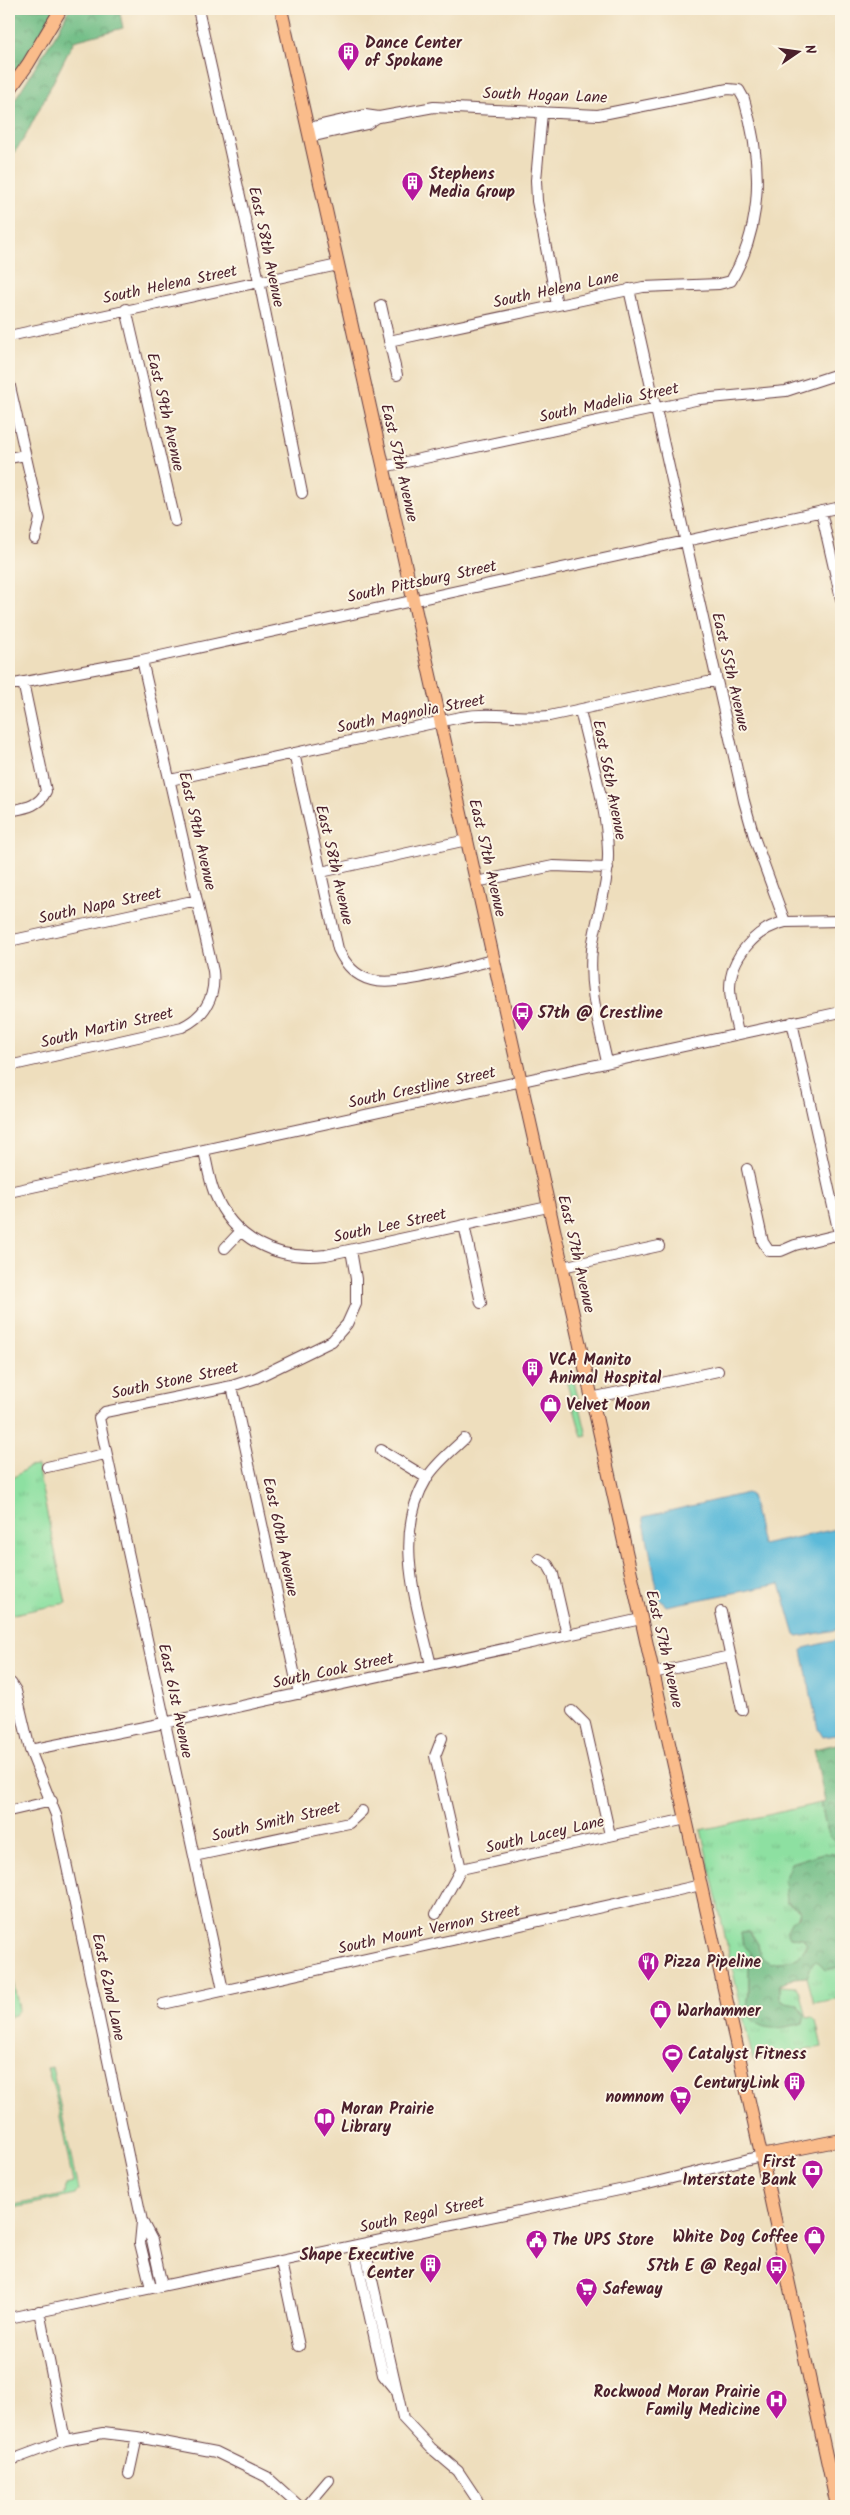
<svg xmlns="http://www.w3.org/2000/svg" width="850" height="2515" font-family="Kalam,sans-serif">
  <defs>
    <pattern id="grass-tufts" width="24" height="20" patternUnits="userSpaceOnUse" patternTransform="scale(1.25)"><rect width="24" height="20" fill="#8de0a1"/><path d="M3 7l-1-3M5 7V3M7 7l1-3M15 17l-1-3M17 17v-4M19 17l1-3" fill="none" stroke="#7bc08b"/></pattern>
    <pattern id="forest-crowns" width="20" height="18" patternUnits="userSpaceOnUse" patternTransform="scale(1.25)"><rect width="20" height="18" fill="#72be87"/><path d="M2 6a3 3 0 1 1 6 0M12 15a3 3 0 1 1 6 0" fill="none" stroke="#609a6f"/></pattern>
  </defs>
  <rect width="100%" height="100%" fill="#fcf5e5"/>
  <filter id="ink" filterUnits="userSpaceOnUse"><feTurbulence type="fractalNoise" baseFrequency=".02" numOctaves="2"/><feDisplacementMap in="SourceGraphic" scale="10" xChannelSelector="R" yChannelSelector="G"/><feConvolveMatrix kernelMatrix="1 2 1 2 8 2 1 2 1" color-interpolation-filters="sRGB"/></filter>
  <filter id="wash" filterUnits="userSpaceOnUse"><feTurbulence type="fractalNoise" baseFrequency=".0096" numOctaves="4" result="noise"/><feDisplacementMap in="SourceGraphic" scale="20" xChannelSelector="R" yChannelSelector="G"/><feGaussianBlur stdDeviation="1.12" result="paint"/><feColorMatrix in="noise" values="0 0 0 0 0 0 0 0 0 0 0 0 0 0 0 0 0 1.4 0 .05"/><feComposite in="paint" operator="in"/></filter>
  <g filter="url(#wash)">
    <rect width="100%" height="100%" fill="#eedebd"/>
    <path fill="url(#grass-tufts)" stroke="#6c8066" d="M573 1377 587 1436 582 1437 566 1380Z
      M37 1466 66 1603 9 1615V1481L28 1467Z
      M821 1803 826 1827 837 1843 841 1844V1855L823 1853 791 1863 786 1902 800 1911 790 1937H802L807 1944C800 1961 787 1961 770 1963L761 1958 758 1944 750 1931 741 1934 743 1944 751 1953C747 1972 750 1989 747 2008L793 2025 803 2023 780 1997V1986L797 1987 801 1993 807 2018 812 2017 816 2021 822 2047 753 2060 701 1830Z
      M817 1960 825 1970 841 1966V1998L814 2003 807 1977 812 1962Z
      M52 2067 78 2190 75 2195 9 2209V2206L59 2196 65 2194 66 2185 73 2183 56 2096 47 2068Z"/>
    <path fill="url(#forest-crowns)" stroke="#5e6e59" d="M9 9H56L9 83Z
      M69 9H119L123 28 74 41 25 137 9 160V109L58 31Z
      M841 1743V1844C825 1841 825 1816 821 1803L825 1801 814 1749Z
      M823 1853 841 1855V1966L825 1970 817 1961 813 1962 807 1977 794 1978 780 1985V1997L785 2003 798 2005 805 2015 803 2023C786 2027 761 2035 749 2015 745 2008 749 1999 749 1992 749 1978 748 1967 751 1953L743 1944 741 1933 749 1931 758 1944 761 1957 770 1963C787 1961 800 1961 807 1944L803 1938 790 1937 787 1931 791 1921 799 1917 800 1911 786 1902 784 1880 791 1863Z"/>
    <path fill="#8de0a1" stroke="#6c8066" d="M9 1964 19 2009 14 2016 9 2017Z"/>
    <path fill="#5bbad9" stroke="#526c82" d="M747 1493 751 1495 762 1545 841 1528V1629L798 1637 795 1635 780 1584 666 1606 659 1598 643 1517Z
      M841 1639V1734L823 1737 818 1729 802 1651 804 1648Z"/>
  </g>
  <g filter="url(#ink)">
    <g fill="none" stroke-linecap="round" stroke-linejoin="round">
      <defs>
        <path id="minor" d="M198 9 259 281 302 493
          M542 113 536 180 537 201 557 305
          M308 128 365 115 379 117 434 107 598 115 728 89 739 90 744 99C762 159 764 224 731 281L719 284 643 287 389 341
          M310 137 367 124 378 117
          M629 289 744 801 755 840 785 922C756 928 730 958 730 988 730 1003 735 1019 738 1033
          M381 305 397 375
          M126 309 175 521
          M9 336 338 265
          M9 382 40 519 35 539
          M9 458 25 455
          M383 467 700 399 786 391 841 373
          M821 511 841 599
          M9 685 142 660 841 507
          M580 710C590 756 607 805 608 852 609 886 596 916 592 949 588 988 599 1025 607 1062
          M294 753 338 949C345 964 355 976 371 980 397 988 465 966 494 960
          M170 780 461 717C493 711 518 719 549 716L717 680
          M9 811C24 808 39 807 46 791L23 682
          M321 872 467 840
          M476 882 553 866 608 868
          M785 922 841 921
          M9 941 197 900
          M792 1022 841 1243
          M9 1066 182 1027C205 1016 216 997 213 971L142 660
          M204 1151C207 1164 209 1179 214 1192 233 1239 275 1261 326 1255L548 1207
          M747 1169 763 1242 769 1251H781L795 1245 841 1234
          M9 1192 841 1012
          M464 1225 481 1303
          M225 1248 240 1232
          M562 1267 659 1246
          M232 1386 299 1694
          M591 1398 718 1371
          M381 1450 427 1478
          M47 1467 105 1454
          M539 1559 548 1565 553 1574 567 1635
          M721 1612 742 1710
          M431 1665C417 1605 392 1535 427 1478 436 1463 452 1451 464 1439
          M653 1673 730 1656
          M9 1684 11 1683 16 1691 30 1750 56 1815 142 2221 152 2240 162 2286
          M572 1711 585 1724 610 1835
          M442 1738 435 1756 461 1869
          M30 1750 164 1723 641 1619
          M9 1811 52 1801
          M194 1856 349 1823 362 1811
          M436 1914 461 1869 686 1819
          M223 1990 99 1418 105 1412 232 1386 256 1378 332 1341 347 1324 356 1304V1279L351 1250
          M163 2004 701 1885
          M142 2222 140 2243 151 2288
          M364 2244 403 2418 431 2448 458 2471 476 2498 479 2506
          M354 2247 383 2375 395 2390
          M281 2262 299 2346
          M39 2311 65 2440
          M9 2318 648 2184 761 2156
          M9 2461 65 2440 103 2433 137 2437 216 2452 267 2477 299 2506
          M129 2474 137 2437
          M307 2506 329 2480"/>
        <path id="major" d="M281 9 758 2141 837 2506
          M9 91 28 64 61 9
          M761 2156 841 2140"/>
      </defs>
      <use href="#minor" stroke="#633c41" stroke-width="12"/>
      <use href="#major" stroke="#633c41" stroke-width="14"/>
      <use href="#minor" stroke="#fff" stroke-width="10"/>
      <use href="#major" stroke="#fabc8b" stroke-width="12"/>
    </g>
  </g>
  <defs>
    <symbol id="building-pin" viewBox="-11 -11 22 30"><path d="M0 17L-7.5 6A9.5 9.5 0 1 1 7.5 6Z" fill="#b5179e" stroke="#fcf5e5"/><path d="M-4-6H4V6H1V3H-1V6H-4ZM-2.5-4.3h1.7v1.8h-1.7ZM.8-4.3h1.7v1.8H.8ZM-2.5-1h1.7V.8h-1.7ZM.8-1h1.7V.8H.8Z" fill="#fff"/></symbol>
    <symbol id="bus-pin" viewBox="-11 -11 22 30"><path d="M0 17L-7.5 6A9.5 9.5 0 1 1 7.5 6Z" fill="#b5179e" stroke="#fcf5e5"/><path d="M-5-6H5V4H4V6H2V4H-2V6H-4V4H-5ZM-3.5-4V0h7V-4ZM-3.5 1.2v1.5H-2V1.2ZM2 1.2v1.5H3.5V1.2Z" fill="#fff"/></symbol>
    <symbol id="shop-pin" viewBox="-11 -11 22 30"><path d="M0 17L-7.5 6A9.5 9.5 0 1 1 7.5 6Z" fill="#b5179e" stroke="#fcf5e5"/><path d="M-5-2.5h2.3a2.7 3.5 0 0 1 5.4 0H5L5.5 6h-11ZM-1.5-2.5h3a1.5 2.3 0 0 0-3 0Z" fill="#fff"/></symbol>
    <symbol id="restaurant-pin" viewBox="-11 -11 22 30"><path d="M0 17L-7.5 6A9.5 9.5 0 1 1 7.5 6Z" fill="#b5179e" stroke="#fcf5e5"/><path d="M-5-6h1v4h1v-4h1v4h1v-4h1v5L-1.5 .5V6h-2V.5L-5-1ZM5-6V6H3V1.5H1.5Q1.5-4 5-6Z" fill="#fff"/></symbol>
    <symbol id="stadium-pin" viewBox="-11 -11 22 30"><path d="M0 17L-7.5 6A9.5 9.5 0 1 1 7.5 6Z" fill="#b5179e" stroke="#fcf5e5"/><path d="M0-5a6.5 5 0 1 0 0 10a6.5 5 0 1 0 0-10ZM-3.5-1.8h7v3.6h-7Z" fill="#fff"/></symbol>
    <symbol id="supermarket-pin" viewBox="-11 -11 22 30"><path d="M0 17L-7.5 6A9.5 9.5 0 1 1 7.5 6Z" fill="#b5179e" stroke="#fcf5e5"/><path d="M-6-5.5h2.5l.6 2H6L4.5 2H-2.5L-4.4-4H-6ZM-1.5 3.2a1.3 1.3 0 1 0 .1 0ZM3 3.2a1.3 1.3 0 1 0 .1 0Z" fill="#fff"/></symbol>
    <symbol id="library-pin" viewBox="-11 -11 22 30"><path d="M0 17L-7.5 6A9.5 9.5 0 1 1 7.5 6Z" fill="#b5179e" stroke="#fcf5e5"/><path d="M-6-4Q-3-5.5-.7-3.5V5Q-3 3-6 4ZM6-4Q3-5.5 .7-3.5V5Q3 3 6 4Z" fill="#fff"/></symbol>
    <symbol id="bank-pin" viewBox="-11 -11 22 30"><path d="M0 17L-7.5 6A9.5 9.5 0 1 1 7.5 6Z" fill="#b5179e" stroke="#fcf5e5"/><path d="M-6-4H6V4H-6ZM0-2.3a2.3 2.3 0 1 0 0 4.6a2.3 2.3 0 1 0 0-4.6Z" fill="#fff"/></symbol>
    <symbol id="civic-pin" viewBox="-11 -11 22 30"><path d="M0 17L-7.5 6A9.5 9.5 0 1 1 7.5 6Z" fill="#b5179e" stroke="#fcf5e5"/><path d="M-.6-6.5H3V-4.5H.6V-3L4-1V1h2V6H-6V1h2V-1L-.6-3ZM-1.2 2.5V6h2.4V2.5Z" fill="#fff"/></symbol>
    <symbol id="hospital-pin" viewBox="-11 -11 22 30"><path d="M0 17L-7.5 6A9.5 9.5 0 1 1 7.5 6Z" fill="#b5179e" stroke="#fcf5e5"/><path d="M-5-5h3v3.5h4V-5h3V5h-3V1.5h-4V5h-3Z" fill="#fff"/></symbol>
  </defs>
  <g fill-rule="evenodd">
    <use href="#building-pin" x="336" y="40" width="25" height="34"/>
    <use href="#building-pin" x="400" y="170" width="25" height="34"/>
    <use href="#bus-pin" x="510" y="1000" width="25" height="34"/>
    <use href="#building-pin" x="520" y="1356" width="25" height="34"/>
    <use href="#shop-pin" x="538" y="1392" width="25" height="34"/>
    <use href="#restaurant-pin" x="636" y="1950" width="25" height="34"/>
    <use href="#shop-pin" x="648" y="1998" width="25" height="34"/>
    <use href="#stadium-pin" x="660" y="2042" width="25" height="34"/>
    <use href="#building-pin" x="782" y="2070" width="25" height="34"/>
    <use href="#supermarket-pin" x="668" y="2084" width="25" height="34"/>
    <use href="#library-pin" x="312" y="2106" width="25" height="34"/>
    <use href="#bank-pin" x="800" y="2158" width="25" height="34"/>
    <use href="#shop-pin" x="802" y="2224" width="25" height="34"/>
    <use href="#civic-pin" x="524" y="2228" width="25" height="34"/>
    <use href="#building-pin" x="418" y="2252" width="25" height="34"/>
    <use href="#bus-pin" x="764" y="2254" width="25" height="34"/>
    <use href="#supermarket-pin" x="574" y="2276" width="25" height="34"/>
    <use href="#hospital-pin" x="764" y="2388" width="25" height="34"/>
  </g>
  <g text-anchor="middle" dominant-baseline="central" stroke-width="4" stroke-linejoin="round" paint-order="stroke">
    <g font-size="16" font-weight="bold" fill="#4a1f2b" stroke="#fcf5e5" text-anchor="start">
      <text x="365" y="43">Dance Center<tspan x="365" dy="18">of Spokane</tspan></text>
      <text x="429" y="174">Stephens<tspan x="429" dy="18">Media Group</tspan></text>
      <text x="538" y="1013">57th @ Crestline</text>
      <text x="549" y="1360">VCA Manito<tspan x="549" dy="18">Animal Hospital</tspan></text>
      <text x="566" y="1405">Velvet Moon</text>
      <text x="664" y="1962">Pizza Pipeline</text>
      <text x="677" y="2011">Warhammer</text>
      <text x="688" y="2054">Catalyst Fitness</text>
      <text x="779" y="2083" text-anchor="end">CenturyLink</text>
      <text x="664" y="2097" text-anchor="end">nomnom</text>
      <text x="341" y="2109">Moran Prairie<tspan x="341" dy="18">Library</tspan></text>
      <text x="796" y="2162" text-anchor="end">First<tspan x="796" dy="18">Interstate Bank</tspan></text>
      <text x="798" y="2237" text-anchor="end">White Dog Coffee</text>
      <text x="552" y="2240">The UPS Store</text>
      <text x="414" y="2255" text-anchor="end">Shape Executive<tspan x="414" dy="18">Center</tspan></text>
      <text x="761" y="2266" text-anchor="end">57th E @ Regal</text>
      <text x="603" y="2289">Safeway</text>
      <text x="760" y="2392" text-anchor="end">Rockwood Moran Prairie<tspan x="760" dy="18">Family Medicine</tspan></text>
    </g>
    <g font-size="16" fill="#4a1f2b" stroke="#fcf5e5">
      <text transform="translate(545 96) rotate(2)">South Hogan Lane</text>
      <text transform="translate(266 247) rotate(78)">East 58th Avenue</text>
      <text transform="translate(170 285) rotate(-12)">South Helena Street</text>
      <text transform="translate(556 290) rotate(-12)">South Helena Lane</text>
      <text transform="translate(609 403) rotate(-12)">South Madelia Street</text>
      <text transform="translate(165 412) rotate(77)">East 59th Avenue</text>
      <text transform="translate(399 463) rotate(77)">East 57th Avenue</text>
      <text transform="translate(422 582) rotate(-12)">South Pittsburg Street</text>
      <text transform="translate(730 672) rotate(77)">East 55th Avenue</text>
      <text transform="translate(411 714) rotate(-11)">South Magnolia Street</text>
      <text transform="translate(609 780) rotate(79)">East 56th Avenue</text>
      <text transform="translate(197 831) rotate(77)">East 59th Avenue</text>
      <text transform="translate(487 858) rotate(77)">East 57th Avenue</text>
      <text transform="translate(334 865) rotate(77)">East 58th Avenue</text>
      <text transform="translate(100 906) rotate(-12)">South Napa Street</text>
      <text transform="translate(107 1028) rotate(-13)">South Martin Street</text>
      <text transform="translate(422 1088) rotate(-12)">South Crestline Street</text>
      <text transform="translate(390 1226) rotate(-12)">South Lee Street</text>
      <text transform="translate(576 1254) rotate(77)">East 57th Avenue</text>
      <text transform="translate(175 1381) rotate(-12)">South Stone Street</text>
      <text transform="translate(280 1537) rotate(78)">East 60th Avenue</text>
      <text transform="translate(664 1649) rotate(77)">East 57th Avenue</text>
      <text transform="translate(333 1671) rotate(-12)">South Cook Street</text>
      <text transform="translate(175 1701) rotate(78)">East 61st Avenue</text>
      <text transform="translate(276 1822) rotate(-13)">South Smith Street</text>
      <text transform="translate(545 1835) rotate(-13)">South Lacey Lane</text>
      <text transform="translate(429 1930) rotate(-12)">South Mount Vernon Street</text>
      <text transform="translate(108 1987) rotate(78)">East 62nd Lane</text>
      <text transform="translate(422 2215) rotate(-12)">South Regal Street</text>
    </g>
  </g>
  <rect width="850" height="2515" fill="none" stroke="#fcf5e5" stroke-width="30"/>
  <g transform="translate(798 52) rotate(77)" stroke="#fcf5e5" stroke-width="4" paint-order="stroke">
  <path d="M0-4L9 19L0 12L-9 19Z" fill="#4a1f2b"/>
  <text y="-8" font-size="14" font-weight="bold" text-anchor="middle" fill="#4a1f2b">N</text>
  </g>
</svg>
